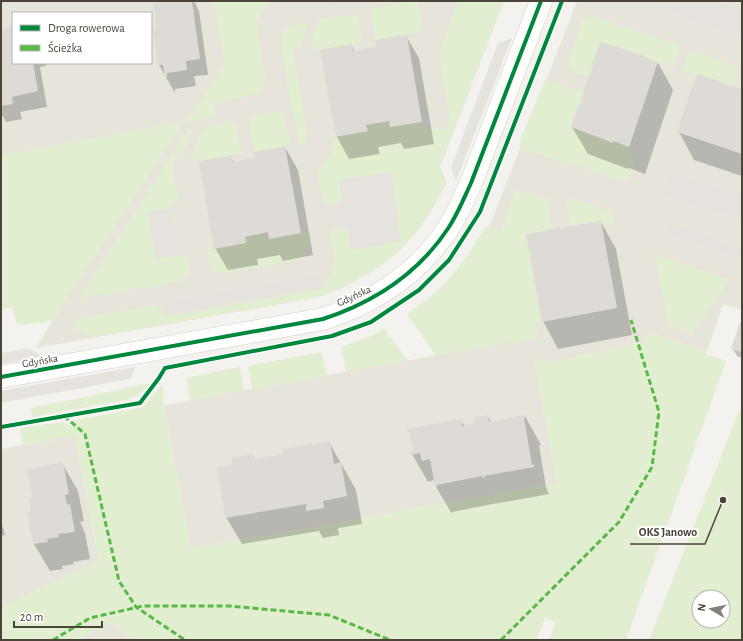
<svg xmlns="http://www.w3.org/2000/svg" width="743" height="641" font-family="'Alegreya Sans',sans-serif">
  <rect width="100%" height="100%" fill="#f4f2ee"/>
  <path fill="#e7e4dc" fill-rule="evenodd" d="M1 1H504L415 232 343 288 319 297 36 348 66 299 1 309ZM13 13H151V63H13Z
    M577 1H742V310L723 304 707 351 649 332 645 341 548 363 534 359 557 483 191 549 164 405 498 344 451 326Z
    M75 436 110 621 133 640H1V449Z"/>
  <path fill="#e1eecf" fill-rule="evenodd" d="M214 1H269L256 23 265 76C265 81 265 87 260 91 253 98 225 100 214 103L216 116 186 122 224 64Z
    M409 1H418L424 27 415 33 375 40 371 16 373 9Z
    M458 1H504L440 167 447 182C417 244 383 273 319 297L91 338 87 334 78 330 74 331 77 320 81 318 154 305 169 316 320 290C330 279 335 268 333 253 332 246 330 240 330 234 335 226 342 227 348 232L342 200C340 203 338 204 334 205 319 205 320 185 318 175L319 172 331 152 336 137 367 131 366 125 389 121 390 127 422 122 423 127H428L445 131 449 123V114L439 57 440 49Z
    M352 14 355 15 359 18 362 43 320 50 311 48C313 39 313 25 321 19Z
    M590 15 679 45 680 49 673 68 658 63V62L642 56V55L600 42 589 78 572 72 567 66 582 20Z
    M304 22 307 24 302 46 295 45 294 55 308 135 305 143 300 145C296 127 277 45 283 32 286 25 297 23 304 22Z
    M691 51 735 65 738 68 733 87 698 74 697 76 682 71 688 52Z
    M545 80 584 92 580 105H578L571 127 613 143V141L629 147 627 153 632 154 631 157 635 164 629 178 622 180 521 149 520 147 521 138Z
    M282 112 284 113 291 146 254 152 249 122 251 117Z
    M232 121 237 125 241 154 199 161 190 158 198 138 205 127Z
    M184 122 52 321 21 325 16 324 13 307 1 309V155Z
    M190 129 193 131 182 155 178 153C176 157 174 161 173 165 171 177 186 201 170 208 164 211 155 211 148 212L156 259 178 255V254L183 255 189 261 190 271 182 280 178 282 78 299 185 134Z
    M517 190 548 199 552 230 526 235 542 322 536 324 539 338 436 356 407 314C418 306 430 298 439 289 458 271 473 248 486 226L501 231 514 192Z
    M565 197 612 211 615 217 614 222 610 226 603 228 601 221 570 226Z
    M268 232 269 239 309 232C311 244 312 253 300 260L220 274C209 271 208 260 207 250L246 243 245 237Z
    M654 254 730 279 692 334 669 326Z
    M384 328 408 361 346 372 341 347 371 336Z
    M649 332 707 351 705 354 726 361 626 640H549L556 622 545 618 536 640H133L110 621 80 640H1V606L99 561 75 436 23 445 20 428 63 422 74 428 73 421 143 407 163 384 164 405 191 549 557 483 534 359 548 363 645 341Z
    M322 352 327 376 252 389 248 366Z
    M240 367 244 391 190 400 186 378Z
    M151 383 138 395 126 400 32 417 31 408Z
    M742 403V640H649ZM699 597H723V621H699Z"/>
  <path fill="#e6e3df" d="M314 1H362L315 10Z
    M640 1H715L742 10V36Z
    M512 38 456 181 451 168 498 43Z
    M391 172 401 241 352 250 348 232 343 228 339 227 336 204 342 200 339 180Z
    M670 173 742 195V219L663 195Z
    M170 208 178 254 156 258 148 212Z
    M665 221 742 249V254L738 258 669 234Z
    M321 275 315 287 170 313 160 304Z
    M29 348 42 357 1 364V353Z
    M135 367 130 379 1 403V391Z"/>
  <path fill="#0003" d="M154 1H194L199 11 208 75 194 76 196 86 175 89V93L159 65 158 31Z
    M13 27V63H46V66L40 67 47 107 20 112 22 119 6 122 1 113V30Z
    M406 36 419 58 434 144 404 149 401 143 378 147 380 154 349 159 337 137 351 45 355 52 377 48Z
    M658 63 673 90 645 174 629 168 628 169 588 154 572 127Z
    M742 91V176L694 160 679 132Z
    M285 147 298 170 313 255 283 261 280 255 257 259 258 265 228 270 215 248 230 157 234 163 256 159Z
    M601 222 616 249 632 335 558 349 543 321Z
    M742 324V358L737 356 732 348Z
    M488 416 491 422 525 416 540 443 541 445H539L546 487 549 494 499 503 500 505 498 503 452 512V514L436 487 434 480 428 482 412 454 414 452 411 437 408 430 461 420 465 427 475 425Z
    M329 442 356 490 362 524 338 528 339 535 323 538 319 531 242 544 226 517 234 465 253 455 255 460 284 455Z
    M62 463 78 491 84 521 80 522 85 533 90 559 73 562 74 564 62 566 63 569 50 571 34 544 32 512 33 499Z
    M1 520 5 535 1 536Z"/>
  <path fill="#dedbd6" d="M153 1H192L200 59 186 61 187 70 167 73V77H165L163 65H158L153 31 157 30Z
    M13 26V63H33L38 91 12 97 13 104 1 106V29Z
    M407 35 422 122 390 127 389 121 366 125 368 131 336 137 320 50 352 44 353 51 376 47 375 40Z
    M600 42 642 55V56L658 62 629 147 613 141V143L571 127 578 105H580L584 92H583L593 65 592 64Z
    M698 74 720 81 719 82 742 89V154L677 132 691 89Z
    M285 146 301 233 269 239 268 232 245 237 246 243 214 249 199 161 231 156 232 162 255 158 254 152Z
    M601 221 617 308 542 322 526 234Z
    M740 322 742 323V352L731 349Z
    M488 415 489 422 525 415 526 417 524 418 532 465 534 464V467L484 476 485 478H483L482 476 437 485V487H435L430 459 422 461 420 453 411 455V452H413L409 431 407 432V429L462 419V426L474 424 473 417Z
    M330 441 334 464 341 462 347 496 323 501 324 508 306 511V504L225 518 217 467 233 465 232 457 253 454 254 459 282 454V449Z
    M63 462 69 494 65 495 67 505 70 504 75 532 58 534 59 537 47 539 48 542 33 544 27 512 31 511 29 498H32L27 469Z"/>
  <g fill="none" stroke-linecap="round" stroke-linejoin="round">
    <defs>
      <path id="minor" d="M1 377 323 319C375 302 419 273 449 227 458 213 464 198 471 183L541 1"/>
    </defs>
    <use href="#minor" stroke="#d2d0cb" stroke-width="23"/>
    <use href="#minor" stroke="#fdfdfc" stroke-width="22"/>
    <path stroke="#58b947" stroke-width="3" stroke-dasharray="6 3" stroke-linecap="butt" d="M64 416 85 434 119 581 136 607 185 640
      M53 640 90 618 143 606H229L329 615 390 640
      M501 640 619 522 652 467 659 412 631 320"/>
    <defs>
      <path id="cycleway" d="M1 377 323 319C375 302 419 273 449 227 458 213 464 198 471 183L541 1
        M1 427 140 403 159 378 165 368 332 336 371 322 419 290 449 260 480 212 562 1"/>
    </defs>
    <use href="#cycleway" stroke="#fff" stroke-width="6"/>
    <use href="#cycleway" stroke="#00873e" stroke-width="4"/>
  </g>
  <g text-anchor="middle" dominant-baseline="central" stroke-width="4" stroke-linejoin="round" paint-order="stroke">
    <g font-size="11" fill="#4b4439" stroke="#fff">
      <text transform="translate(354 296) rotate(-25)">Gdyńska</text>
      <text transform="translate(40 361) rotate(-10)">Gdyńska</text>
    </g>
  </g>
  <path fill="none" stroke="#4b4439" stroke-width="1.5" d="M723 500L705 544H630"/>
  <circle fill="#4b4439" stroke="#fff" stroke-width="1.5" cx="723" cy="500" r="4"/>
  <g font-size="12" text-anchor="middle" font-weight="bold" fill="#4b4439" stroke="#fff" stroke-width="4" stroke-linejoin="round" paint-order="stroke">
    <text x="668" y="536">OKS Janowo</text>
  </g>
  <rect width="743" height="641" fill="none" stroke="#4b4439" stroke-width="4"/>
  <rect x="12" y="12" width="140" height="52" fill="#ffffff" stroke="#b7b4b0"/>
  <rect x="20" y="25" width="20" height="6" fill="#00873e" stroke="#b7b4b0"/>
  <text x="48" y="32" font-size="12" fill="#4b4439">Droga rowerowa</text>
  <rect x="20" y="45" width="20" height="6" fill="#58b947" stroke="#b7b4b0"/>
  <text x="48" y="52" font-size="12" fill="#4b4439">Ścieżka</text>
  <g transform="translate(711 609) rotate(279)"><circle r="19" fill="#ffffff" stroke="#b7b4b0"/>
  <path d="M0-3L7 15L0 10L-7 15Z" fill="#868178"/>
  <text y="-6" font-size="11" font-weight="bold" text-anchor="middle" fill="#4b4439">N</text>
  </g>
  <path d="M14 621v6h88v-6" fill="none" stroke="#4b4439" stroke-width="2"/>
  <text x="20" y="621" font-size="12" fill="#4b4439" stroke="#ffffff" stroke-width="3" paint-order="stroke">20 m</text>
</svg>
